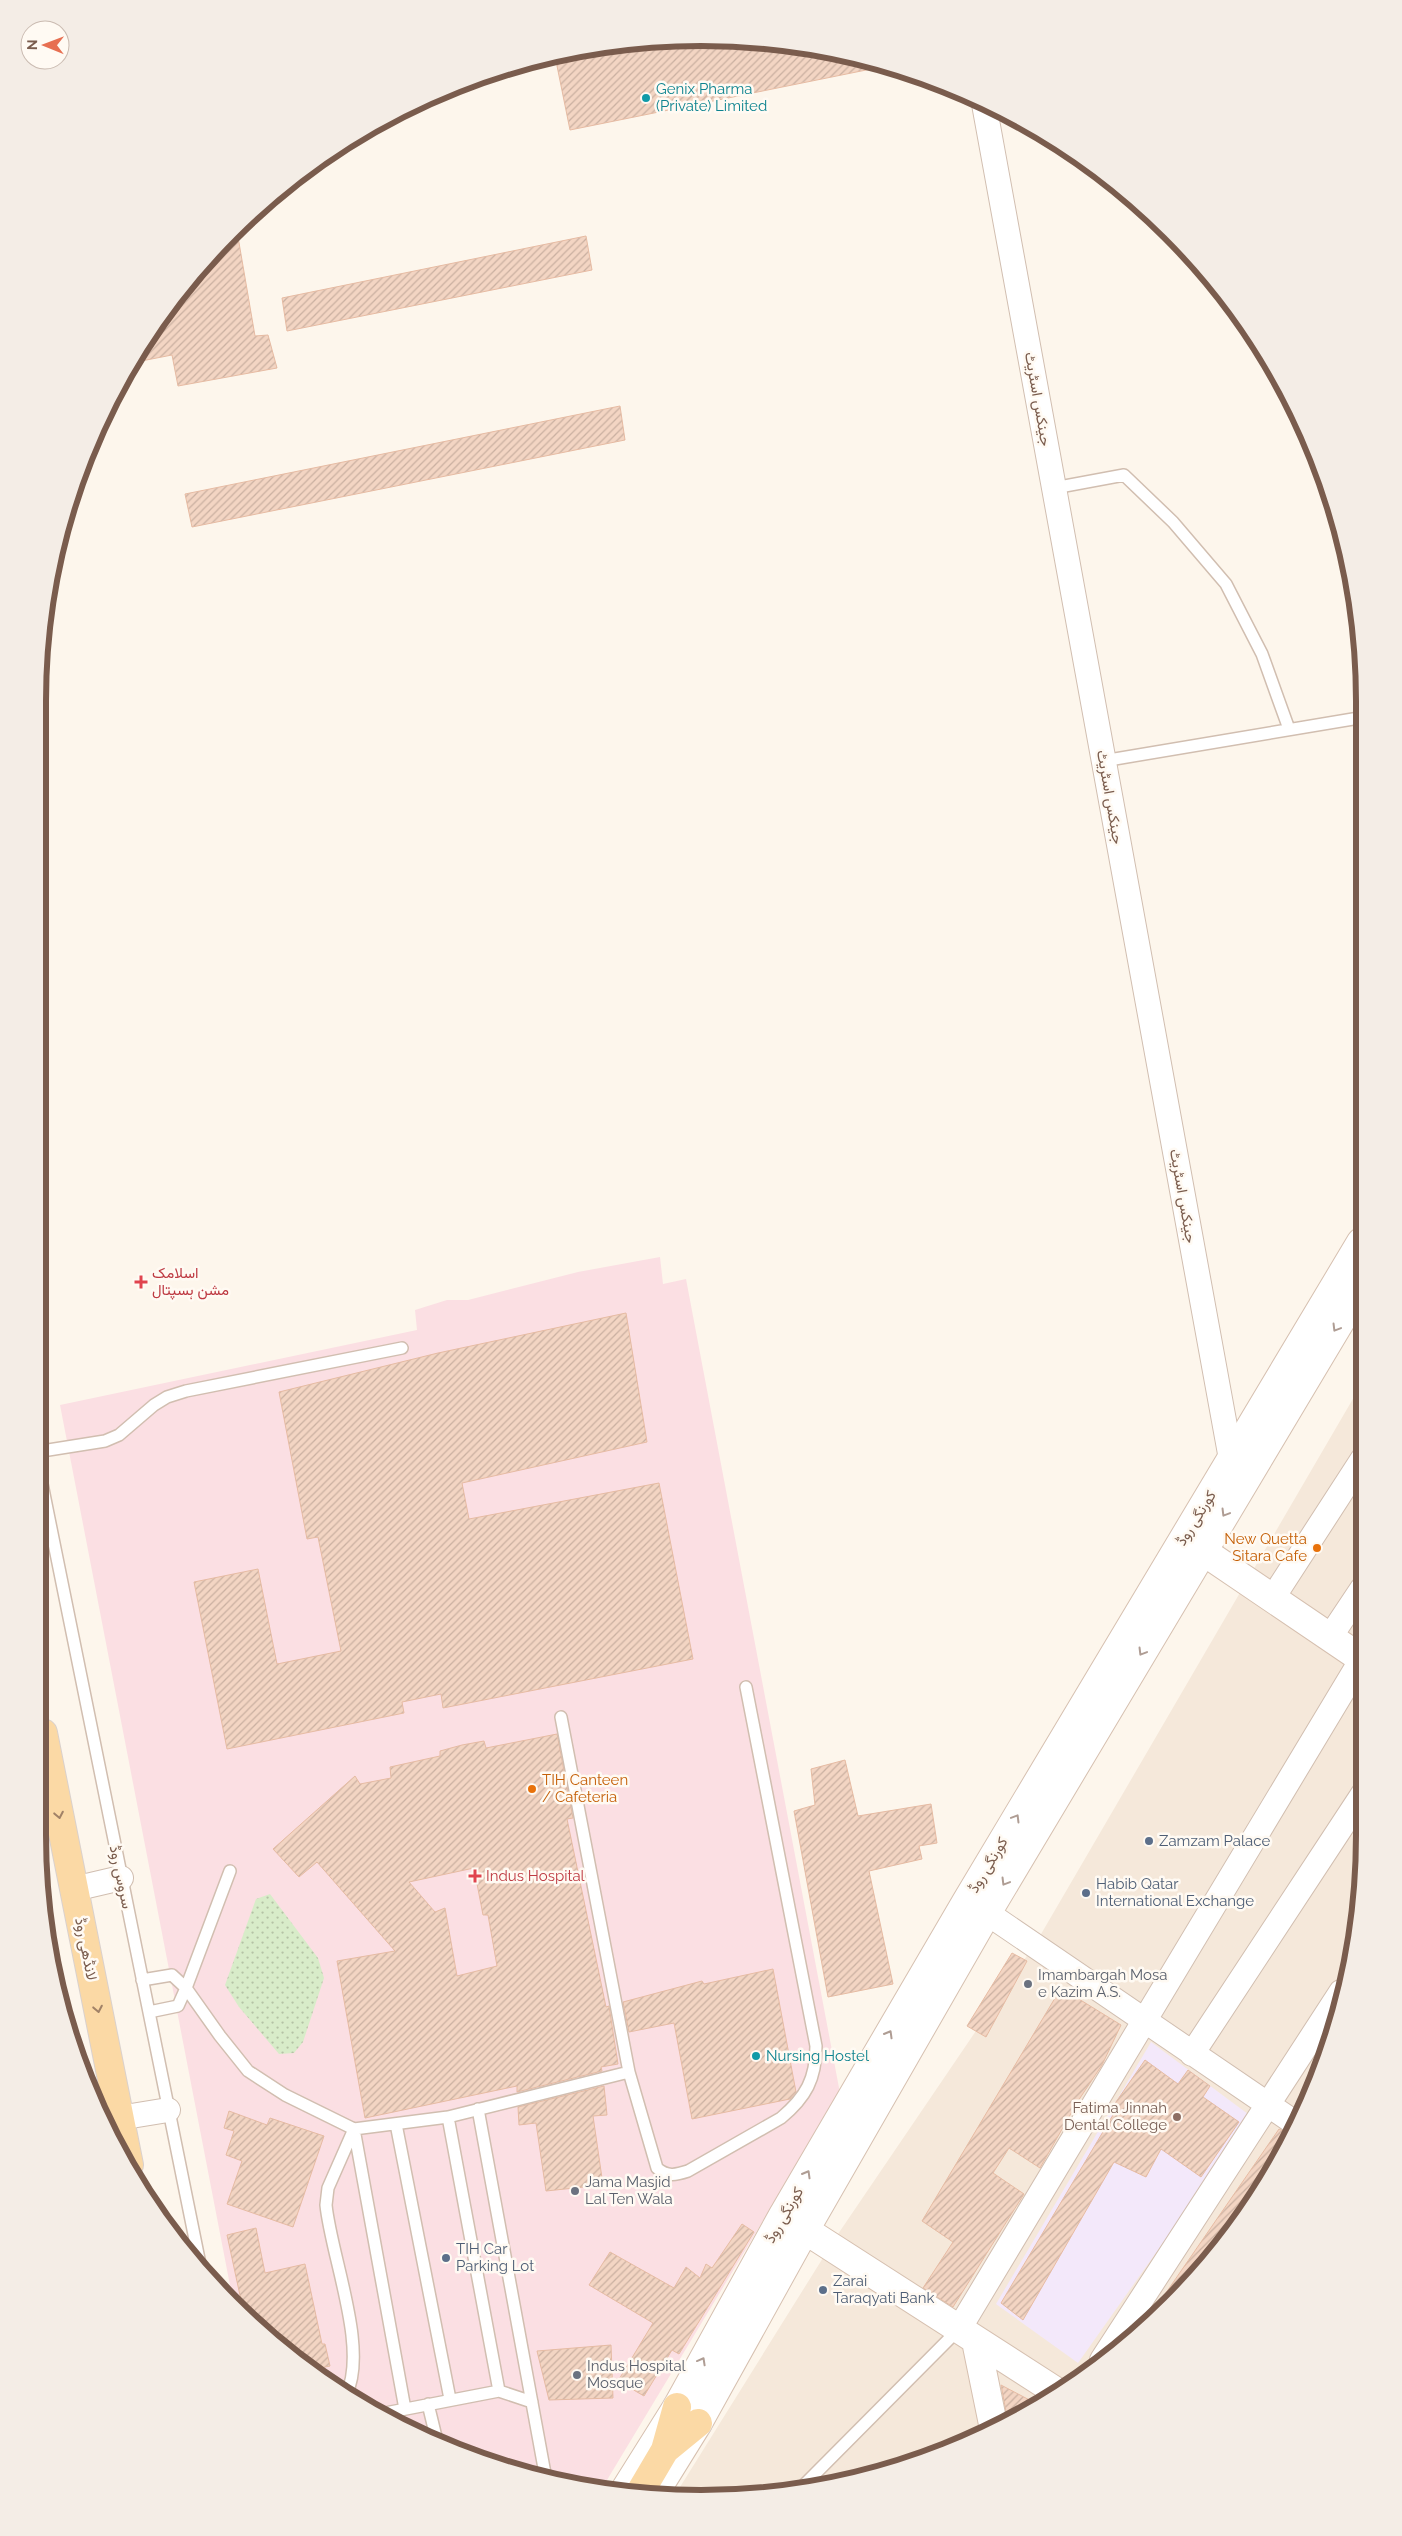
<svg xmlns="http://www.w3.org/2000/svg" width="1402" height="2536" font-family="Raleway,Vazirmatn,sans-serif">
  <defs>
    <pattern id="grass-dots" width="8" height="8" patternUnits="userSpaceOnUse" patternTransform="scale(1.25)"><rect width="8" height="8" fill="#d8ecc9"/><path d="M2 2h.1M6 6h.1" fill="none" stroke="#b4c2a5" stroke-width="1.8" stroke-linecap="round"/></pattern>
    <pattern id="building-hatch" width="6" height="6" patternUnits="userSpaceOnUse" patternTransform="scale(1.25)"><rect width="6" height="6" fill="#f3d5c3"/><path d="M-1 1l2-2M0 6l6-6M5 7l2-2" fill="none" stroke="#cab0a1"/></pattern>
  </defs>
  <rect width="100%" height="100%" fill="#fdf6ec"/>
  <path fill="#f5e8da" d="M1361 1385 1363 1878 1329 2048 1275 2167 1200 2272 1138 2334 1033 2409 955 2448 831 2486 744 2497 675 2495 836 2237 1037 1941Z"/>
  <path fill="#f3e8fa" d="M1151 2042 1252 2117 1078 2363 996 2304Z"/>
  <path fill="#fbdfe3" d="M660 1257 663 1284 686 1279 840 2093 601 2490 529 2476 408 2430 332 2387 234 2306 60 1405 417 1330 415 1310 447 1300H468L578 1272Z"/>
  <path fill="url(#grass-dots)" d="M270 1894 318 1958 324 1978 303 2042 294 2053 279 2054 239 2007 225 1985 256 1899Z"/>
  <path fill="url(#building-hatch)" stroke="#e6bba3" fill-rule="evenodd" d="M658 39 788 43 886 66 570 130 555 56Z
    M237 231 255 336 268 335 277 368 178 386 172 355 131 363 202 263Z
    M586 236 592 270 287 331 282 298Z
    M620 406 625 440 192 527 185 494Z
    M626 1313 647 1442 462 1483 469 1519 659 1483 693 1659 443 1708 441 1694 402 1702 404 1713 227 1749 194 1582 258 1569 277 1664 341 1651 318 1537 307 1539 279 1392 438 1353Z
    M557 1734 573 1818 567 1819 606 2007 609 2006 618 2064 601 2067 602 2071 517 2092V2086L365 2118 337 1961 395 1951 317 1862 299 1877 273 1849 355 1776 360 1784 391 1778 390 1767 440 1756V1751L462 1745 484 1741 486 1748ZM474 1868 483 1915H488L497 1966 457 1976 445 1908 435 1912 409 1882Z
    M845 1760 858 1816 931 1804 937 1843 919 1846 922 1859 869 1871 893 1984 828 1997 794 1811 815 1805 811 1769Z
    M1012 1953 1027 1961 986 2037 967 2026Z
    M773 1969 796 2092 790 2099 692 2119 674 2023 629 2032 623 2002 702 1981 704 1984Z
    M1061 1988 1121 2025 1102 2065 1078 2101 1040 2168 1009 2148 993 2173 1024 2194 953 2307 923 2288 953 2242 922 2221Z
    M1145 2060 1178 2084 1188 2070 1210 2086 1203 2097 1239 2122 1201 2177 1161 2149 1146 2177 1114 2162 1023 2320 1001 2303 1113 2115 1109 2112Z
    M604 2086 607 2115 593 2116 603 2185 546 2191 536 2123 519 2125 518 2107Z
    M229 2111 267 2125 270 2118 324 2136 293 2227 227 2204 242 2161 226 2155 234 2131 224 2128Z
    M1279 2129 1290 2135 1275 2167 1200 2272 1167 2305 1161 2300Z
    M742 2224 754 2232 679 2354 672 2350 644 2396 618 2381 653 2323 589 2285 610 2252 674 2288 686 2267 700 2278 706 2264 712 2268Z
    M256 2228 265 2273 305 2264 322 2344H325L330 2366 312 2370 244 2314 227 2235Z
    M611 2345 613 2398 549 2400 537 2351Z
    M1001 2385 1039 2405 1008 2422Z"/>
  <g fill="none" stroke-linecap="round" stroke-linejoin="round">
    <defs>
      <path id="lane" d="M1054 488 1124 475 1173 522 1226 584 1262 654 1289 729
        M1103 761 1359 718
        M42 1451 105 1441 119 1435 154 1405 167 1397 186 1391 402 1348
        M42 1484 201 2269
        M561 1717 629 2072
        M142 1980 172 1975 186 1988 230 1871
        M149 2012 178 2006 186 1988 220 2036 248 2071 285 2095 354 2129 448 2117 629 2072 657 2168C667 2177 676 2175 688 2171L781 2118C806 2097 816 2079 816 2046L746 1687
        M478 2109 546 2479
        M448 2117 499 2391
        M396 2124 450 2399
        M354 2129 405 2409
        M346 2395C369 2349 331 2256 326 2205L328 2188 354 2129
        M428 2404 437 2441
        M380 2414 499 2391 532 2402
        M799 2490 959 2329"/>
      <path id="street" d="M984 104 1233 1470
        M1272 1599 1362 1460
        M1330 1637 1362 1589
        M74 1889 121 1878
        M971 1905 987 1913 1295 2123
        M1192 2054 1363 1794
        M119 2118 168 2110
        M959 2329 1362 1659
        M1102 2360 1341 1992"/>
      <path id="secondary" d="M1188 1541 1362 1659
        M805 2230 1057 2392
        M976 2341 994 2429
        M623 2493 677 2407 783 2215 966 1902 1361 1242
        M654 2494 698 2423 805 2230 987 1913 1361 1287"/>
      <path id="primary" d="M43 1733 129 2165
        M665 2450 698 2423
        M639 2494 665 2450 677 2407"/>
    </defs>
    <use href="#lane" stroke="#d1beb0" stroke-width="14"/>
    <use href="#street" stroke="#d1beb0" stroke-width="26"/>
    <use href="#secondary" stroke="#d6c0b0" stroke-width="30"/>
    <use href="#primary" stroke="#dad1cd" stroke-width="30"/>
    <use href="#lane" stroke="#fff" stroke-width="11"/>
    <use href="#street" stroke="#fff" stroke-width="24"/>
    <use href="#secondary" stroke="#fff" stroke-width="28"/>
    <use href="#primary" stroke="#fbd9a5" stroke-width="28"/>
  </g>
  <defs><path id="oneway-chevron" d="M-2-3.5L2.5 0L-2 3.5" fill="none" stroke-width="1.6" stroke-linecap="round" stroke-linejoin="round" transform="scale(1.25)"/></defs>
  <g stroke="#af9d94">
    <use href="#oneway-chevron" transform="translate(1336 1328) rotate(121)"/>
    <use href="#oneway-chevron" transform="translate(1225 1513) rotate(121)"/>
    <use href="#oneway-chevron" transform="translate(1142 1652) rotate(121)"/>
    <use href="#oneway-chevron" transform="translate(1016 1818) rotate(-59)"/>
    <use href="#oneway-chevron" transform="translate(1005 1882) rotate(121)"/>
    <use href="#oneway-chevron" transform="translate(889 2034) rotate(-60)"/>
    <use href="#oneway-chevron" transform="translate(807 2174) rotate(-60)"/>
    <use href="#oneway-chevron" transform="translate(702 2361) rotate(-61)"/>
  </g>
  <g stroke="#a18267">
    <use href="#oneway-chevron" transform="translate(59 1815) rotate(79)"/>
    <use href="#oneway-chevron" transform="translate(98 2009) rotate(79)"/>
  </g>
  <g fill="#0f9aa8" stroke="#fffaf3" stroke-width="2">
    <circle cx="646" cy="98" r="5"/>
    <circle cx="756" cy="2056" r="5"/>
  </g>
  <g fill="#e0444e" stroke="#fffaf3" stroke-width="2">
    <path d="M138.5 1274.5h5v5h5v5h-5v5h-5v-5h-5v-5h5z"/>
    <path d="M472.5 1868.5h5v5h5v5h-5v5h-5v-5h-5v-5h5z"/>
  </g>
  <g fill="#e8710a" stroke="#fffaf3" stroke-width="2">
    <circle cx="1317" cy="1548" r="5"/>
    <circle cx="532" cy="1789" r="5"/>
  </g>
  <g fill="#5c6f8a" stroke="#fffaf3" stroke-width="2">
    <circle cx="1149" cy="1841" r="5"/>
    <circle cx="1086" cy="1893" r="5"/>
    <circle cx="446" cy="2258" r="5"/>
    <circle cx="823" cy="2290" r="5"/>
  </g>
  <g fill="#6b7280" stroke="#fffaf3" stroke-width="2">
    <circle cx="1028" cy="1984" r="5"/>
    <circle cx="575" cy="2191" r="5"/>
    <circle cx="577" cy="2375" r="5"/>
  </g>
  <circle fill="#8d6e63" stroke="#fffaf3" stroke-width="2" cx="1177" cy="2117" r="5"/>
  <g text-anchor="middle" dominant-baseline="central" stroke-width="5" stroke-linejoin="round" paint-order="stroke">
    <g font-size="15" fill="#0d838f" stroke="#fffaf3" text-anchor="start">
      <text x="656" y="89">Genix Pharma<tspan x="656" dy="17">(Private) Limited</tspan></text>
      <text x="766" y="2056">Nursing Hostel</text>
    </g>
    <g font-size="15" fill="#7a5c4d" stroke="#fffaf3">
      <text transform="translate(1038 399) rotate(80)">جینکس اسٹریٹ</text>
      <text transform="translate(1110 797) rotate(80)">جینکس اسٹریٹ</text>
      <text transform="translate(1183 1196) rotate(80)">جینکس اسٹریٹ</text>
      <text transform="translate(1196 1518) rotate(-58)">کورنگی روڈ</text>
      <text transform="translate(988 1865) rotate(-59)">کورنگی روڈ</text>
      <text transform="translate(121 1877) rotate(78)">سروس روڈ</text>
      <text transform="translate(86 1949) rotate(79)">لانڈھی روڈ</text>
      <text transform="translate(784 2215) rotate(-60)">کورنگی روڈ</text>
    </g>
    <g font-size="15" fill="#be3a42" stroke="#fffaf3" text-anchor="start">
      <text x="152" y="1273">اسلامک<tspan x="152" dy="17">مشن ہسپتال</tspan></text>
      <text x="486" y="1876">Indus Hospital</text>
    </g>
    <g font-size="15" fill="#c56008" stroke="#fffaf3" text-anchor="end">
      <text x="1307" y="1539">New Quetta<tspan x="1307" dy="17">Sitara Cafe</tspan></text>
      <text x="542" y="1780" text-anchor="start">TIH Canteen<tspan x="542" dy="17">/ Cafeteria</tspan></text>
    </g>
    <g font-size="15" fill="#4e5e75" stroke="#fffaf3" text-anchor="start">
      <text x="1159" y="1841">Zamzam Palace</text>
      <text x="1096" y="1884">Habib Qatar<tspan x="1096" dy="17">International Exchange</tspan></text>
      <text x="456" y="2249">TIH Car<tspan x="456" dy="17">Parking Lot</tspan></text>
      <text x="833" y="2281">Zarai<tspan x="833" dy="17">Taraqyati Bank</tspan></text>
    </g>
    <g font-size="15" fill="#5b616d" stroke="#fffaf3" text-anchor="start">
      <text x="1038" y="1975">Imambargah Mosa<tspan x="1038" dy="17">e Kazim A.S.</tspan></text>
      <text x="585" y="2182">Jama Masjid<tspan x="585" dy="17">Lal Ten Wala</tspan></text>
      <text x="587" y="2366">Indus Hospital<tspan x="587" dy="17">Mosque</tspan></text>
    </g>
    <g font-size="15" fill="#785e54" stroke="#fffaf3" text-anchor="end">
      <text x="1167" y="2108">Fatima Jinnah<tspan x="1167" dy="17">Dental College</tspan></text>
    </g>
  </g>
  <path d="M0 0H1402V2536H0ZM701 46H701A655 655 0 0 1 1356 701V1835A655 655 0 0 1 701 2490H701A655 655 0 0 1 46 1835V701A655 655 0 0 1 701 46Z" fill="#f4ede6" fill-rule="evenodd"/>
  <path fill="none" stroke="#7a5c4d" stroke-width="6" d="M701 46H701A655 655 0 0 1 1356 701V1835A655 655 0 0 1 701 2490H701A655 655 0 0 1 46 1835V701A655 655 0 0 1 701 46Z"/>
  <g transform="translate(45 45) rotate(271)"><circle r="24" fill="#fffaf3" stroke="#cabbb1"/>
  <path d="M0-4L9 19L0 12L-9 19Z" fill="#e76f51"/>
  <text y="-8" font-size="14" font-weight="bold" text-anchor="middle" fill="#7a5c4d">N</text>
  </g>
</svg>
